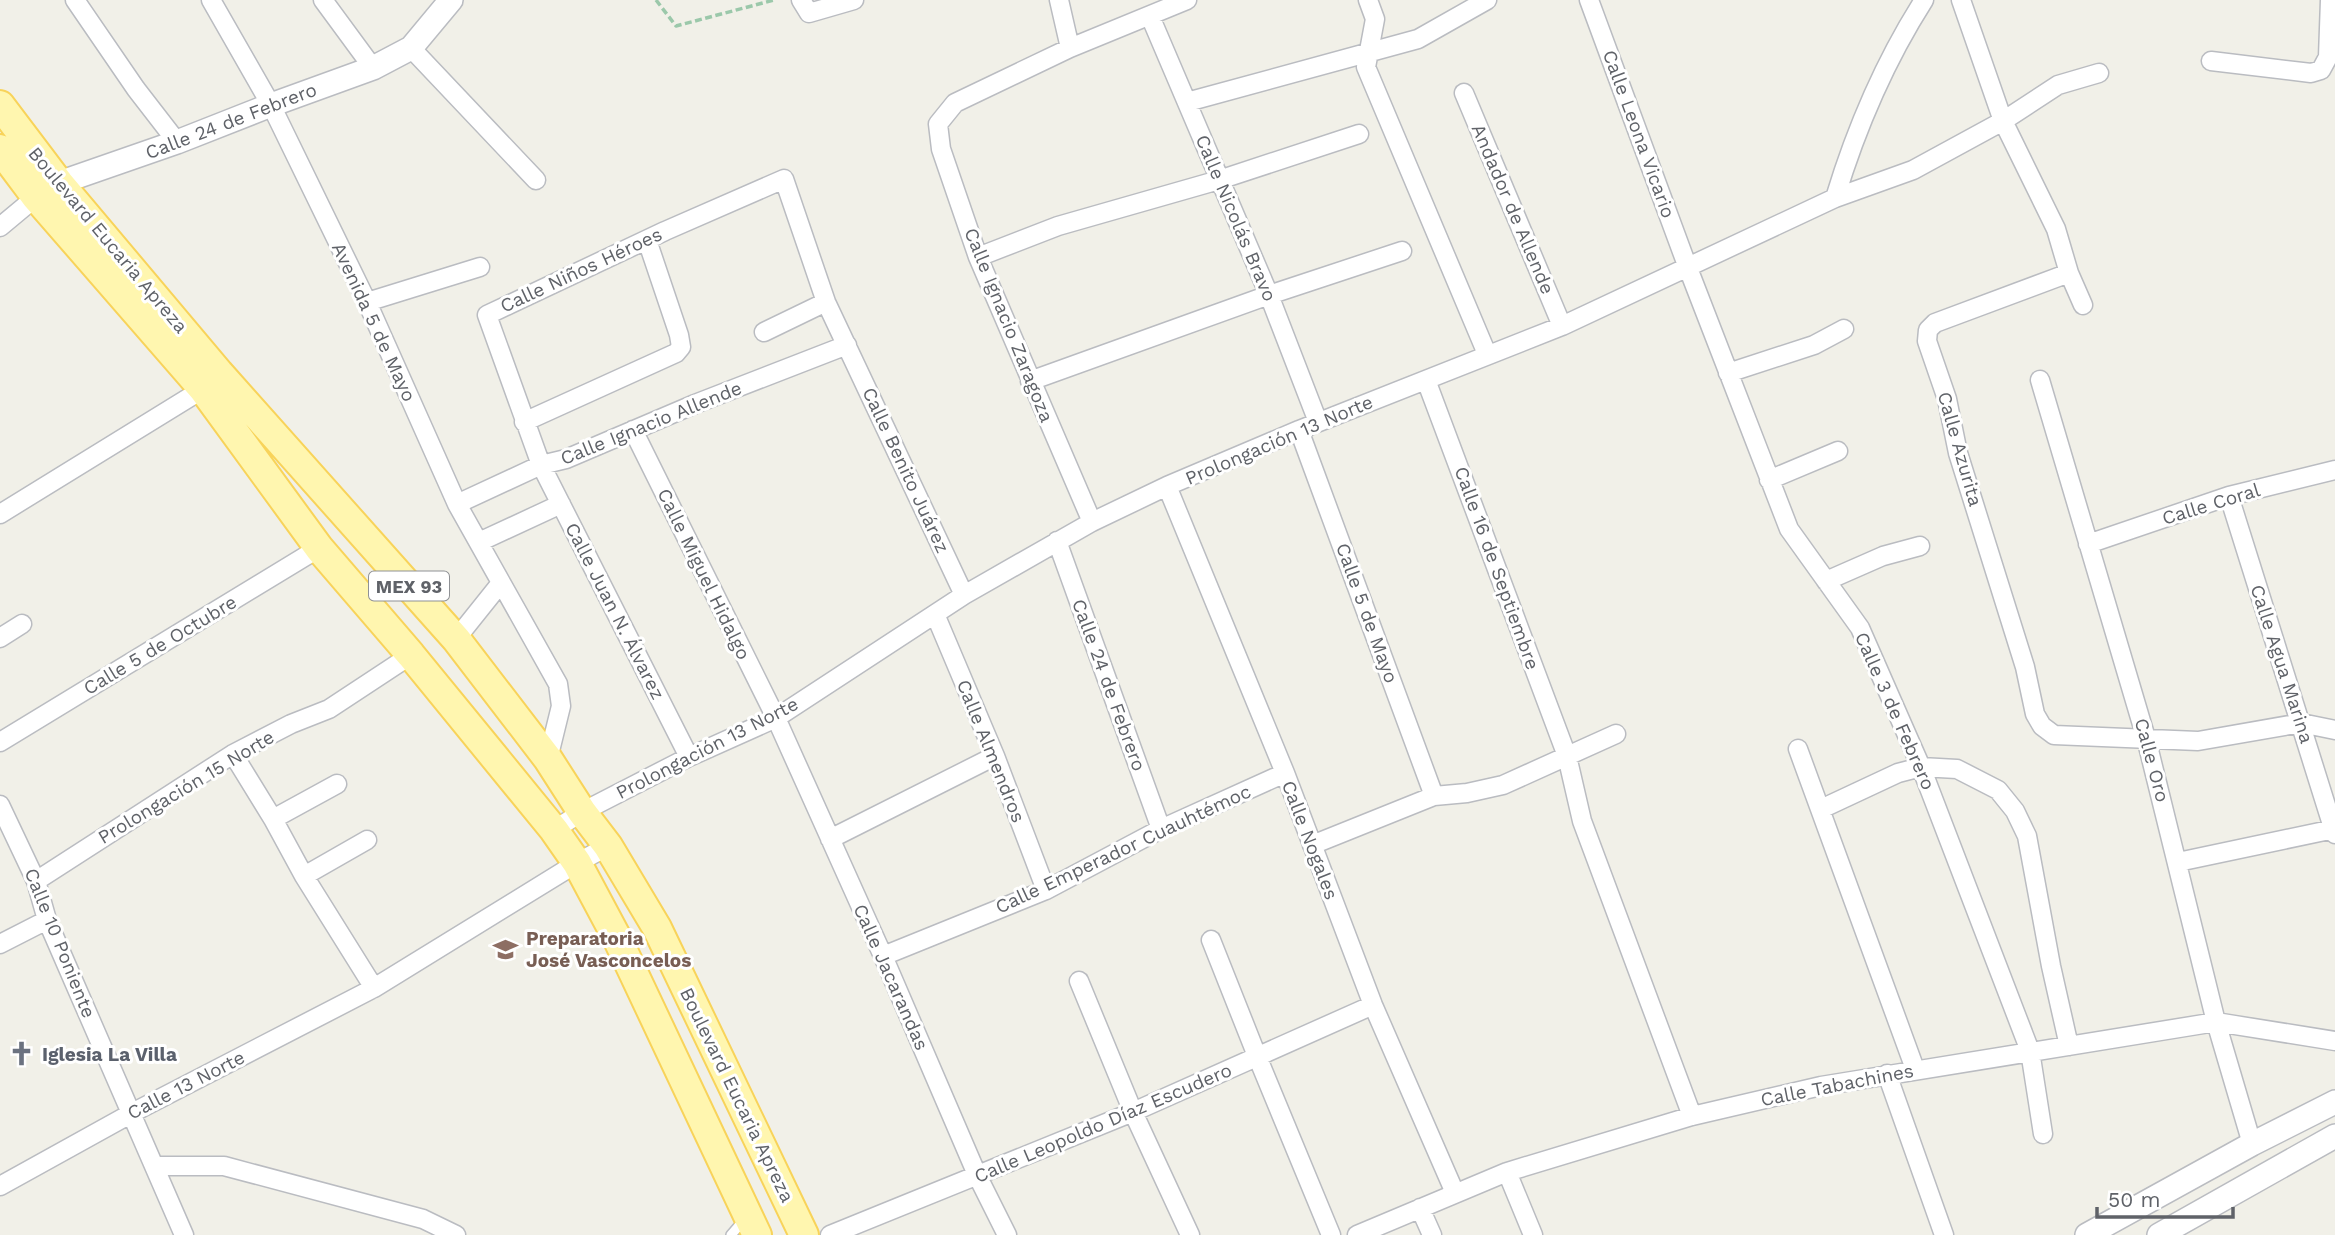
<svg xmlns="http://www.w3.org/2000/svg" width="2335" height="1235" font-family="'Work Sans',sans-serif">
  <rect width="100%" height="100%" fill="#f1f0e8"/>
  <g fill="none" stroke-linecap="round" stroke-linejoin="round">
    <defs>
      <path id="service" d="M731 1235 744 1220"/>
      <path id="minor" d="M75 0 136 89 177 142
        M211 0 271 105 367 302 457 504 558 684 561 706 548 759
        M323 0 373 68
        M801 0 809 13 854 0
        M1059 0 1070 48
        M1368 0 1375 19 1366 67 1487 354
        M1589 0 1688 268 1789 529 1860 628 1921 767 2030 1051 2043 1134
        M1961 0 2003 121 2056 229 2069 273 2083 305
        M1150 16 1269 295 1318 422
        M411 48 536 180
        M2211 61 2311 73 2321 70 2328 57 2330 0
        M1464 93 1562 326
        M1187 102 1418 39 1487 0
        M1835 198 1913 170 2003 121 2058 85 2099 73
        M0 227 36 197
        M978 257 1058 226 1219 180 1359 134
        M2069 273 1935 323 1928 330 1927 341 1947 399 1958 453 2025 667 2035 714 2042 726 2054 735 2198 741 2301 723 2335 730
        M367 302 480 267
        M764 332 826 302
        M1728 373 1814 345 1844 329
        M1426 380 1567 756 1582 821 1692 1116
        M2040 380 2146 738 2216 1022 2252 1144
        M1030 381 1269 295 1402 251
        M524 422 676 353 681 347 679 335 647 240
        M633 430 776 718 883 956 978 1177 1007 1235
        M1299 430 1434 796
        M1769 480 1838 451
        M1167 486 1285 773 1373 1005 1455 1193
        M2229 496 2335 834
        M457 504 541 465 566 459 695 404 847 345
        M0 514 203 389
        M1092 522 978 257 941 149 938 124 955 103 1070 48 1187 0
        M1057 541 1161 829
        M479 542 561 504
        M2088 544 2229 496 2335 470
        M1826 581 1883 556 1920 546
        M935 614 995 756 1046 890
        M0 638 22 624
        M456 639 500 584
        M0 742 319 548
        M1798 749 1915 1069
        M233 754 273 819 304 876 374 988
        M689 757 541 465 487 315 665 231 784 179 826 302 964 595
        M0 805 36 881 47 920 184 1235
        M1821 809 1898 773 1921 767 1957 769 1998 790 2015 811 2027 836 2051 966 2069 1046
        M273 819 337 784
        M554 830 582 812 689 757 776 718 964 595 1092 522 1167 486 1299 430 1562 326 1835 198C1856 129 1885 61 1924 0
        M830 839 995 756
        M1312 845 1434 796 1467 793 1503 785 1616 734
        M2178 862 2334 829
        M304 876 367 840
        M36 881 233 754 291 724 329 709 411 655
        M1211 940 1257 1056 1331 1235
        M0 944 47 920
        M883 956 1046 890 1161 829 1285 773
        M1079 981 1133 1112 1190 1235
        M1887 1074 1944 1235
        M155 1166H224L423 1219 456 1235
        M1507 1172 1533 1235
        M0 1186 132 1113 374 988 577 863 608 846
        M1420 1208 1432 1235
        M830 1235 1133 1112 1373 1005
        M1357 1235 1507 1172 1692 1116 1821 1086 2216 1022 2335 1041"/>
      <path id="tertiary" d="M46 191 59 183 177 142 271 105 373 68 411 48 451 0
        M2087 1235 2252 1144 2335 1102
        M2159 1235 2335 1136"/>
      <path id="primary" d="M0 105 59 183 219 373 456 639 548 759 582 812 608 846 657 928 804 1235
        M0 149 36 197 203 389 319 548 411 655 554 830 577 863 617 938 757 1235"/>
    </defs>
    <use href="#service" stroke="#babcc1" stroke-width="12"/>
    <use href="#minor" stroke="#babcc1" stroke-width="21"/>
    <use href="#tertiary" stroke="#babcc1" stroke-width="26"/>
    <use href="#primary" stroke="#f8d35a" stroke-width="32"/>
    <path stroke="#9bc8aa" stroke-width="3.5" stroke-dasharray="7 3.5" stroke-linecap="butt" d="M656 0 676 26 774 0"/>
    <use href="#service" stroke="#fff" stroke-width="9"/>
    <use href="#minor" stroke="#fff" stroke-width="18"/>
    <use href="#tertiary" stroke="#fff" stroke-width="23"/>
    <use href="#primary" stroke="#fff6af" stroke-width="28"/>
  </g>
  <defs>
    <symbol id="school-bare" viewBox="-9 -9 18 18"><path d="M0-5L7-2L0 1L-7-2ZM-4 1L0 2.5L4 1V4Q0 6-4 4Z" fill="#8d6e63" stroke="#fff" stroke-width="2.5" paint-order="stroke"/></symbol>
    <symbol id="church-bare" viewBox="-9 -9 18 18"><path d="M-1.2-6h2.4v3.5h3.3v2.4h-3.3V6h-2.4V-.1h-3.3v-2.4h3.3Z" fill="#6b7280" stroke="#fff" stroke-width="2.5" paint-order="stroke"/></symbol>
  </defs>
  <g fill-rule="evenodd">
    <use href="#school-bare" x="488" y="932" width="35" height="35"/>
    <use href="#church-bare" x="4" y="1036" width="35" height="35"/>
  </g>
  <g text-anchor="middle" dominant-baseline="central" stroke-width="6" stroke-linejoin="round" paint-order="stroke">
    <rect fill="#fff" stroke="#8f9195" stroke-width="2" x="369" y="571.5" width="80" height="29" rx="5"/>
    <g font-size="18" font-weight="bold" fill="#5f6268">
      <text x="409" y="586">MEX 93</text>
    </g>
    <g font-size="19" fill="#5f6268" stroke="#fff">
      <text transform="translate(231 121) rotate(-21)">Calle 24 de Febrero</text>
      <text transform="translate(1639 134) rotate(70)">Calle Leona Vicario</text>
      <text transform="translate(1513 209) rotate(67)">Andador de Allende</text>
      <text transform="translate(1236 218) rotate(67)">Calle Nicolás Bravo</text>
      <text transform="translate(108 240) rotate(50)">Boulevard Eucaria Apreza</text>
      <text transform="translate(581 270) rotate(-25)">Calle Niños Héroes</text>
      <text transform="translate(374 322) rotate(65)">Avenida 5 de Mayo</text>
      <text transform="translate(1009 325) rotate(68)">Calle Ignacio Zaragoza</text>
      <text transform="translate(651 423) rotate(-22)">Calle Ignacio Allende</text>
      <text transform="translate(1279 440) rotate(-23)">Prolongación 13 Norte</text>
      <text transform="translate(1960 449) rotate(74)">Calle Azurita</text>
      <text transform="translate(906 470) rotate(65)">Calle Benito Juárez</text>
      <text transform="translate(2211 504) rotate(-17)">Calle Coral</text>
      <text transform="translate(1497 568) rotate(70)">Calle 16 de Septiembre</text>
      <text transform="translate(704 574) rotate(64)">Calle Miguel Hidalgo</text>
      <text transform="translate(615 611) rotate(63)">Calle Juan N. Álvarez</text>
      <text transform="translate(1367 613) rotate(70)">Calle 5 de Mayo</text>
      <text transform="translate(160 645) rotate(-31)">Calle 5 de Octubre</text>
      <text transform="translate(2282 664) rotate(72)">Calle Agua Marina</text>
      <text transform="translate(1109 685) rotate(70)">Calle 24 de Febrero</text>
      <text transform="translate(1895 711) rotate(66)">Calle 3 de Febrero</text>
      <text transform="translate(707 748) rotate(-27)">Prolongación 13 Norte</text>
      <text transform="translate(991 751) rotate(68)">Calle Almendros</text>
      <text transform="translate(2152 760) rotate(75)">Calle Oro</text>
      <text transform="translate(186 787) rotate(-31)">Prolongación 15 Norte</text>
      <text transform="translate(1310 840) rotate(69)">Calle Nogales</text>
      <text transform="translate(1123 849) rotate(-25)">Calle Emperador Cuauhtémoc</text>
      <text transform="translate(60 943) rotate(68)">Calle 10 Poniente</text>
      <text transform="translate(891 977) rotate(66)">Calle Jacarandas</text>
      <text transform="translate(186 1085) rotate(-27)">Calle 13 Norte</text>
      <text transform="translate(1837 1085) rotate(-11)">Calle Tabachines</text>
      <text transform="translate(737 1095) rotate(64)">Boulevard Eucaria Apreza</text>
      <text transform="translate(1103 1123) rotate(-23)">Calle Leopoldo Díaz Escudero</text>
    </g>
    <g font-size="19" font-weight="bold" fill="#785e54" stroke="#fff" text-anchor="start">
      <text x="526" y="938">Preparatoria<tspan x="526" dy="22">José Vasconcelos</tspan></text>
    </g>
    <g font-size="19" font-weight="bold" fill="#5b616d" stroke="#fff" text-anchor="start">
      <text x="42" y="1054">Iglesia La Villa</text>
    </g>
  </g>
  <path d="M2097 1207v10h136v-10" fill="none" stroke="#5f6268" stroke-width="3.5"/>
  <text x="2108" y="1207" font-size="21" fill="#5f6268" stroke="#ffffff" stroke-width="5" paint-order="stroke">50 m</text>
</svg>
